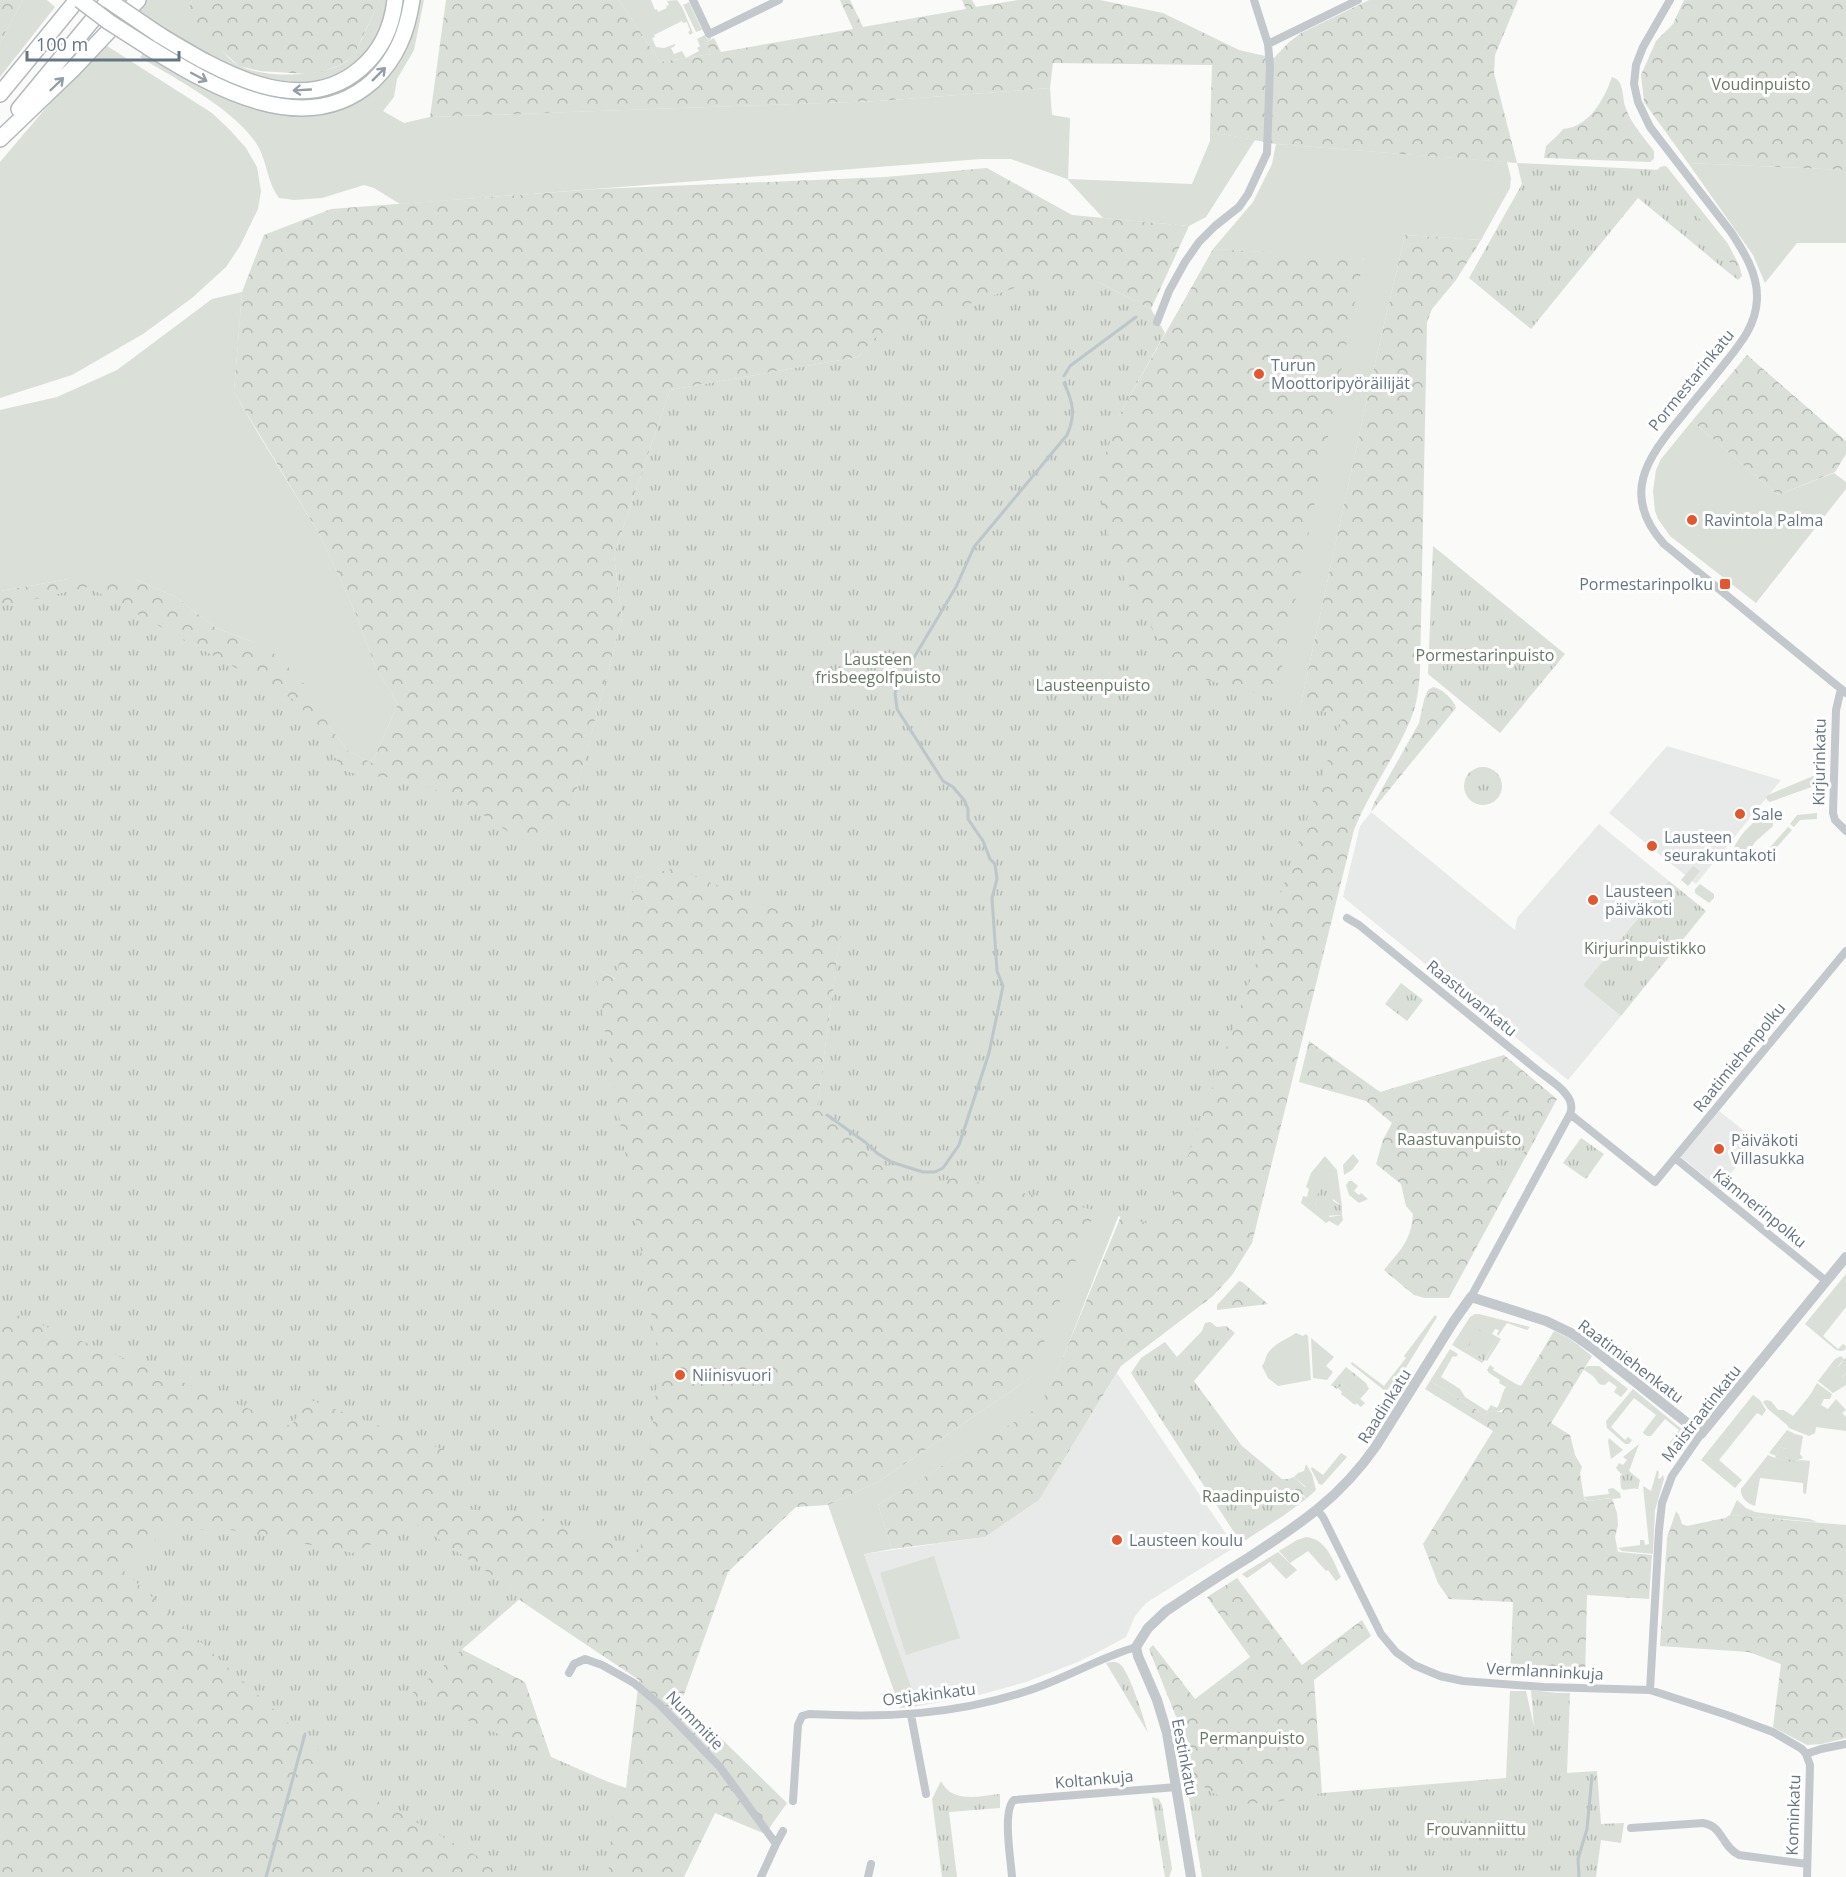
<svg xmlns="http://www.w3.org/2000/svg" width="1846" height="1877" font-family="'Open Sans',sans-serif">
  <defs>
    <pattern id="forest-crowns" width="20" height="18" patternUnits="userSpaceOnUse" patternTransform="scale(1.5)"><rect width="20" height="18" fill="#dadfd7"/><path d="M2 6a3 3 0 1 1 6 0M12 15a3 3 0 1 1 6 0" fill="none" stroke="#b4b9b4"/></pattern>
    <pattern id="park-tufts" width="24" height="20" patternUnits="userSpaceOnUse" patternTransform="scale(1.5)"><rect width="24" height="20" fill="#dadfd7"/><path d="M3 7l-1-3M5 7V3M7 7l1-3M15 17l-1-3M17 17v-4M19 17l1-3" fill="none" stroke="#b4b9b4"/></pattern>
  </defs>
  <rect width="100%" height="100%" fill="#fafaf8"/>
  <path fill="#e8e9e9" d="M1667 746 1781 780 1696 884 1609 813Z
    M1371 812 1515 930 1517 918 1599 824 1669 881 1583 985 1621 1016 1568 1080 1343 897 1360 826Z
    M1719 1111 1757 1141 1719 1188 1681 1157Z
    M1117 1373 1235 1547 1146 1603 1135 1616 1126 1637 1102 1650 1078 1662 1026 1682 972 1697 918 1706 864 1554 985 1537 1039 1500Z"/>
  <path fill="#dadfd7" d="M23 0H47L55 7 0 77V42Z
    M147 0H192L189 7C200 21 224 59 240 66 266 79 329 78 351 58 358 51 374 11 380 0H387C382 34 375 53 345 71 275 113 193 48 136 12Z
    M401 0H407L404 23 383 65 350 90 313 102 274 100 221 82 152 43 154 39 251 88 347 84Z
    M418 0H424L414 50 397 79 394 97 383 111 404 123 430 117 878 101 1050 88 1052 115 1070 118 1068 179 1192 184 1210 141V132L1255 140 1206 217 1189 226 1103 218 1067 179 1011 159H981L400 204 374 188 364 185 322 198 294 200 279 198C267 182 267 162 258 146 235 109 177 80 140 57L145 52 256 108 280 114 307 113 337 108 364 97 391 73 407 48 417 15Z
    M619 0H651L655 10 657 9 658 12 667 8 666 6 669 5 667 1 677 0 682 7 693 33 690 35 688 32 690 31 687 22 683 23 682 21 654 35 655 37 652 38 656 47 664 48 675 44V46L671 48 674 54 682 51 686 58 699 51 697 48 700 46 697 39 705 35 707 39 711 37V39L706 42 711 54 660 62Z
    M689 2 702 30 696 32 683 5Z
    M104 44 212 113 230 130 246 148 257 167 261 191 258 209 240 246 226 267 192 298 143 334 72 375 0 398V162L45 109Z
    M1276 144 1507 162 1511 178 1510 188 1481 240 1405 235 1370 385 1278 809 1064 1355 1040 1407 878 1505 892 1549 864 1554 918 1706 900 1708 828 1505 878 1482 1030 1378 1364 258 1213 249 1253 202 1272 164Z
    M1688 163 1846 170V243H1797L1765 283 1753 255Z
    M1665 166 1667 167 1728 244 1712 259 1638 191 1660 167Z
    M242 292 234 392 259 435 321 537 355 612 376 668 398 704 372 763 347 750 330 727 253 642 216 628 176 597 135 579H69L0 591V410L57 397 117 370 212 299Z
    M1692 421 1778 495 1834 473 1846 482V489L1756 603 1670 536 1658 519 1655 511 1653 491 1656 470 1661 459Z
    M1818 774 1817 785 1770 802 1767 800 1766 797 1768 795Z
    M1817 813V819L1800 820 1794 827 1790 824 1797 815Z
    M1765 817H1770L1773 819V826L1755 842 1747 855 1742 857 1736 856 1733 851C1737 838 1752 820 1765 817Z
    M1788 827 1792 830 1768 857 1764 854Z
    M1693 866 1700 871 1688 886 1681 880Z
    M1700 884 1714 894V898L1709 903 1695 893V889Z
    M1353 1154 1359 1161 1352 1170 1344 1175 1343 1165Z
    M1325 1156 1337 1170 1342 1206 1320 1189 1315 1205 1330 1217 1342 1215 1343 1220 1338 1226 1329 1221 1326 1223 1301 1203 1303 1196 1307 1197 1309 1189 1306 1187 1311 1173Z
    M1349 1181H1352L1358 1186 1354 1191 1359 1195 1361 1193 1368 1199 1359 1203 1349 1195 1346 1185Z
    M1846 1274V1307L1823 1336 1838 1349 1843 1344 1846 1346 1845 1350 1841 1351 1836 1350 1805 1324Z
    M1475 1314H1479L1530 1327 1527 1330 1507 1323 1498 1336 1497 1334 1499 1330 1495 1329 1492 1334 1501 1339 1487 1361 1485 1360 1497 1340 1466 1349 1484 1361 1482 1363 1452 1345 1470 1317Z
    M1435 1315 1437 1317 1391 1392 1385 1391 1351 1364 1352 1362 1384 1386 1406 1358 1404 1356Z
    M1296 1333 1303 1336 1306 1334 1308 1336 1311 1380 1278 1386 1268 1378 1262 1366C1266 1361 1265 1357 1268 1353 1275 1343 1287 1339 1296 1333Z
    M1311 1338 1334 1357 1326 1366 1333 1372 1327 1380 1313 1378Z
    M1450 1349 1458 1354 1456 1357 1453 1356 1441 1377 1460 1389 1465 1397 1487 1411 1491 1405 1497 1408C1502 1400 1501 1394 1506 1387L1499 1383 1500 1380 1489 1373 1487 1370 1490 1365 1494 1368 1493 1370 1516 1384C1511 1400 1508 1415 1488 1411L1485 1415 1430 1381Z
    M1841 1356 1844 1359 1838 1366 1842 1377 1846 1373V1385L1833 1393 1818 1381 1835 1359Z
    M1587 1366H1599L1628 1389 1621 1397 1614 1392 1617 1387 1609 1381 1605 1385C1598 1385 1598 1382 1594 1377 1591 1374 1587 1372 1584 1370Z
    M1341 1383 1365 1403 1361 1407 1356 1403 1355 1405 1341 1394 1342 1392 1338 1388Z
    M1817 1383 1832 1394 1830 1399H1824L1821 1405 1828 1409 1836 1399 1846 1410 1842 1413 1846 1417V1431L1816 1427 1815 1433 1809 1436 1789 1428 1787 1425 1768 1409 1763 1402 1766 1400 1771 1401 1778 1410H1784L1793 1416 1810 1395Z
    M1633 1389 1684 1431 1667 1455 1662 1453 1679 1430 1665 1419 1651 1436H1647L1643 1433 1644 1431 1656 1415 1634 1398 1611 1427 1625 1440 1628 1437 1632 1440 1629 1444H1625L1607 1428 1606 1421Z
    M1753 1395 1760 1400 1766 1410 1762 1416 1757 1413 1719 1460 1742 1480 1735 1488 1701 1460Z
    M1787 1430 1795 1434 1793 1440 1786 1449 1780 1447 1776 1456 1769 1453Z
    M1609 1438 1623 1450 1611 1459 1608 1441Z
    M1639 1444 1629 1471 1640 1480 1638 1489H1635L1637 1487 1624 1473 1621 1474 1616 1468 1619 1463 1623 1465 1627 1460 1623 1457Z
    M1341 1453 1347 1457 1322 1485 1319 1484 1311 1469 1312 1467 1323 1475Z
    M1768 1455C1785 1463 1793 1459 1810 1461L1806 1494 1803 1493V1483L1760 1478 1755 1506C1748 1504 1740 1498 1741 1489Z
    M1306 1464 1312 1474 1316 1490 1306 1499 1304 1496 1307 1494 1305 1486 1294 1477 1298 1473 1304 1471Z
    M1657 1470 1659 1472 1658 1478 1660 1479 1663 1475 1664 1479 1655 1510 1653 1554 1622 1551 1618 1548 1640 1545V1540H1644L1645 1545 1649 1544 1643 1486 1651 1491Z
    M1613 1488 1620 1493 1621 1498 1612 1499 1610 1498 1588 1501 1583 1497 1609 1494 1608 1489Z
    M1737 1500 1746 1508 1755 1512 1810 1519 1817 1522 1730 1515Z
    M1306 1537C1327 1539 1333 1561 1341 1577L1336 1581 1328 1570 1326 1571 1308 1551 1290 1563 1279 1551 1297 1540Z
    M1278 1552 1297 1570 1286 1579 1270 1562 1247 1578 1242 1574Z
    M934 1556 960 1638 906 1655 880 1573Z"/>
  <path fill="url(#forest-crowns)" fill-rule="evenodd" d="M0 0H23L0 42Z
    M192 0H380L353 57 340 65 324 71 307 74 260 71 239 66 191 23 189 7Z
    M446 0H619L660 62 711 54 706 42 714 38 721 52 853 29 840 0H850L863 27 966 9 962 0H972L976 7 1018 0H1100L1163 13 1239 50 1274 58 1288 43 1301 33 1369 0H1518L1495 55 1494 73 1517 163 1276 144 1210 132 1212 65 1053 63 1050 88 878 101 430 117Z
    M1684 0H1846V170L1688 163 1644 102 1641 75 1656 41 1673 24Z
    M1612 77C1624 80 1622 95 1625 106 1631 124 1643 136 1654 151V159L1650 162 1544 158 1546 146 1559 134 1563 129C1589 127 1604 100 1612 77Z
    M987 168 1072 215 1189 226 1151 309 1098 282 876 337 858 357 670 390 614 555 622 618 574 800 541 832 571 954 615 979 636 878 675 867 844 907 817 1109 947 800 1120 414 1213 249 1364 257 1255 801 1030 1378 878 1482 828 1505 796 1507 728 1572 682 1700 787 1803 765 1834 715 1813 684 1877H0V591L69 579H135L176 597 216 628 253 642 278 656 304 684 330 727 347 750 372 763 398 704 376 668 355 612 321 537 234 392 242 292 264 235 331 209 597 189 885 177ZM518 1599 639 1680 626 1788 553 1763 525 1682 461 1649Z
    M1405 235 1481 240 1456 280 1432 309 1427 322 1420 671C1419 688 1417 705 1410 721 1394 759 1369 792 1354 830L1252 1243 1232 1275 1213 1296 1121 1366 1039 1500 985 1537 892 1549 878 1505 1039 1407 1064 1355 1146 1155 1278 809 1370 385Z
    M1728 244 1739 265 1742 276 1738 280 1712 259Z
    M1747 355 1846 441V454L1835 472 1778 495 1692 421Z
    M1433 687C1443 689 1453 699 1456 708L1371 812 1374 803 1419 723 1424 700 1428 690Z
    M1309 1041 1380 1092 1504 1055 1557 1099 1449 1298H1425L1414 1295 1384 1270C1400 1250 1411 1242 1413 1214L1406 1206 1401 1184 1376 1164 1383 1140 1392 1123 1366 1101 1299 1082Z
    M1239 1281 1242 1282 1268 1304 1217 1310V1305Z
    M1554 1331 1569 1338 1592 1356 1551 1423 1570 1435 1575 1455 1582 1467 1580 1473 1584 1499 1588 1501 1612 1498 1617 1513 1618 1525 1615 1537 1618 1552 1652 1555 1649 1599 1587 1595 1585 1680 1510 1677 1513 1602 1449 1599 1438 1583 1423 1544 1493 1431 1425 1389 1430 1381 1485 1415 1488 1411 1502 1412 1510 1400 1516 1384 1521 1386Z
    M1294 1477 1307 1489V1494L1304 1496 1279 1479H1288Z
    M1676 1511 1679 1515 1682 1524 1687 1526 1725 1518 1730 1515 1846 1525V1738L1822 1744 1807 1745 1773 1727 1781 1664 1749 1652 1660 1646 1667 1538Z
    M1237 1578 1302 1665 1362 1620 1371 1636 1314 1680 1322 1793C1297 1798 1265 1808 1239 1804 1222 1802 1205 1788 1191 1778L1179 1724 1149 1649 1153 1645 1195 1699 1250 1657 1207 1597Z"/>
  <path fill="url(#park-tufts)" d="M1517 163 1662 170 1725 252 1738 280 1638 198 1531 329 1469 278 1522 184Z
    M1098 282 1151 309 1165 333 1120 414 1099 472 1104 518 1115 560 1157 638 1186 674 1343 717 1163 1227 957 1177 910 1190 817 1109 840 936 675 868 636 878 616 979 595 968 659 1361 640 1553 535 1516 456 1508 444 1450 308 1399 291 1426 0 1308V607L88 587 298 702 340 765 352 774 396 778 429 787 464 802 537 851 541 832 574 799 622 618 614 555 670 390 858 357 876 337 1017 287Z
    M1433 546 1565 654 1500 733 1428 674Z
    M1464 786a19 19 0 1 1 38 0a19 19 0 1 1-38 0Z
    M1669 881 1706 911 1621 1016 1583 985Z
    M1401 983 1423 1000 1407 1021 1385 1004Z
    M1510 1109 1542 1120 1511 1175 1485 1158Z
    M1581 1138 1604 1154 1586 1179 1563 1163Z
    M1323 1187 1332 1190 1333 1201 1342 1206V1215L1322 1216C1312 1209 1315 1199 1320 1189Z
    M1210 1322 1217 1327 1226 1326 1235 1333 1194 1381 1242 1446 1306 1499 1283 1516 1241 1543 1131 1373 1141 1358 1165 1342 1177 1357 1202 1331 1205 1323Z
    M1478 1329 1497 1340 1484 1361 1466 1350Z
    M1846 1357V1373C1841 1378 1838 1379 1831 1376Z
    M1346 1367 1366 1383 1369 1389 1360 1399 1342 1384 1337 1389 1331 1385Z
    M1795 1434 1803 1436 1800 1454 1803 1458 1792 1462 1775 1458 1780 1447 1786 1449C1788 1443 1792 1440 1795 1434Z
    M1623 1473H1628L1637 1480V1488L1623 1490 1621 1488 1620 1476Z
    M415 1523 523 1596 410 1695 615 1785 608 1877H515L365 1794 124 1571 166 1529 232 1530 353 1553Z
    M1110 1662C1115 1662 1116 1662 1120 1664 1130 1673 1144 1719 1148 1733L1106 1663Z
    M1531 1690 1557 1693H1570L1567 1773 1597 1771 1601 1824 1624 1823 1621 1843 1601 1840 1596 1877H1202L1185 1774 1213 1793 1239 1804 1271 1803 1322 1793 1506 1778 1510 1691H1526L1534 1727Z
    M941 1781C952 1804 979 1796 1000 1794V1808L949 1812 957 1877H942L932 1799Z
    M1152 1797 1159 1799 1162 1805 1172 1869 1169 1877H1165Z"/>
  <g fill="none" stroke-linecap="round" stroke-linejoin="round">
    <path stroke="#bbc7cb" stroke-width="3" d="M1064 376 1070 366 1136 317
      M827 1115 865 1142 877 1153 891 1162 923 1172H935L943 1168 959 1145 989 1053 1003 986 997 971 992 898 997 879 995 864 990 859 983 841 968 819V809L964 800 953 787 943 781 897 709 895 693 900 681 956 587 974 547 1067 435C1076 415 1073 402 1064 383
      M266 1877 305 1734
      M1579 1877 1578 1859 1587 1829 1592 1776"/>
    <defs>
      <path id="motorway" d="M158 34C214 68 299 122 361 68 382 50 392 27 395 0
        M148 47C211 86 305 142 373 81 397 58 407 32 412 0
        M0 94 77 0
        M19 109 109 0
        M0 139 73 69 138 0"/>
    </defs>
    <use href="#motorway" stroke="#b4b9bd" stroke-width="18"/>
    <path stroke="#c3c8cc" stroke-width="8" d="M693 0 709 34 779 0
      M1254 0 1268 44 1358 0
      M1670 0 1643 47 1636 65 1634 84 1638 102 1650 127 1731 232C1744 252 1758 274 1757 299 1756 325 1741 343 1725 363 1711 381 1696 398 1682 416 1647 458 1620 495 1664 544L1846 693
      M1157 322 1169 291 1185 262 1199 242 1215 226 1239 207 1248 194 1267 153 1270 66 1268 44
      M1841 689 1836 710 1833 813 1835 820 1846 831
      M1347 918 1359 925 1536 1069C1549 1080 1578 1095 1570 1114L1471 1297
      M1570 1114 1655 1182 1846 951
      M1675 1158 1826 1281
      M1318 1511 1323 1517 1381 1634 1396 1652 1414 1665 1440 1676 1463 1681 1544 1687 1650 1690 1727 1715 1773 1732 1802 1749 1806 1754 1810 1765 1807 1877
      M569 1673 574 1664 585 1659 602 1665 634 1683 659 1704 720 1767 776 1844 761 1877
      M1650 1690 1659 1530 1662 1503 1672 1476 1701 1434
      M911 1715 926 1794
      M1806 1754 1821 1749 1846 1744
      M793 1801 798 1725 802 1716 809 1714C885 1718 957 1715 1030 1690 1066 1678 1099 1658 1136 1647
      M1631 1828 1703 1823C1723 1826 1721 1846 1739 1855L1807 1864
      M776 1844 783 1831
      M868 1877 871 1864
      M1012 1877C1011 1861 1002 1810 1014 1800L1177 1787"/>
    <path stroke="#c3c8cc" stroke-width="10" d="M1191 1877 1167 1733 1157 1700 1138 1656 1136 1647 1148 1628 1166 1611C1193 1593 1220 1575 1248 1558 1300 1524 1340 1498 1376 1446L1454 1321 1471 1297 1546 1321 1571 1333 1595 1350 1701 1434 1846 1257"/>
    <use href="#motorway" stroke="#fff" stroke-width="15"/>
    <defs>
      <path id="motorway-bridge" d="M80 0 109 22 148 47
        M108 0 158 34"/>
    </defs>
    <use href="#motorway-bridge" stroke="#b4b9bd" stroke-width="18" stroke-linecap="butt"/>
    <use href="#motorway-bridge" stroke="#fff" stroke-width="15"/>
  </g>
  <defs><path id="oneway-shaft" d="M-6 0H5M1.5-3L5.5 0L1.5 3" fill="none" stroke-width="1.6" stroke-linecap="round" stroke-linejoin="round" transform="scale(1.5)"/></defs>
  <g stroke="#939fa8">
    <use href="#oneway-shaft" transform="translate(379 74) rotate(-45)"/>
    <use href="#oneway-shaft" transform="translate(199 77) rotate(28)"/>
    <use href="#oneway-shaft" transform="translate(57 84) rotate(-44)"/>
    <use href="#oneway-shaft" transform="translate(302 90) rotate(177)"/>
  </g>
  <g fill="#e4572e" stroke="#fff" stroke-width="2">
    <circle cx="1259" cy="374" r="6"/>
    <circle cx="1692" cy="520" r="6"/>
    <rect x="1719" y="578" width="12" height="12" rx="3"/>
    <circle cx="1740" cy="814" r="6"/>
    <circle cx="1652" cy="846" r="6"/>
    <circle cx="1593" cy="900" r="6"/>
    <circle cx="1719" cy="1149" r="6"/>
    <circle cx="680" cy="1375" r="6"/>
    <circle cx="1117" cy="1540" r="6"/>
  </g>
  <g text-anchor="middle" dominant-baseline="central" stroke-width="6" stroke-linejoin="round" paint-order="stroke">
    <g font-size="16" fill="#687a64" stroke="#fff">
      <text x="1761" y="84">Voudinpuisto</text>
      <text x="1485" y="655">Pormestarinpuisto</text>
      <text x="878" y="659">Lausteen<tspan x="878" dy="18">frisbeegolfpuisto</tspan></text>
      <text x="1093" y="685">Lausteenpuisto</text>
      <text x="1645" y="948">Kirjurinpuistikko</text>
      <text x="1459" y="1139">Raastuvanpuisto</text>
      <text x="1251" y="1496">Raadinpuisto</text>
      <text x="1252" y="1738">Permanpuisto</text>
      <text x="1476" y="1829">Frouvanniittu</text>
    </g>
    <g font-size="16" fill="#657683" stroke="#fff" text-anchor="start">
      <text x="1271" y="365">Turun<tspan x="1271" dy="18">Moottoripyöräilijät</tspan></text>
      <text x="1704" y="520">Ravintola Palma</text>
      <text x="1713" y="584" text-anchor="end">Pormestarinpolku</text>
      <text x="1752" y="814">Sale</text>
      <text x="1664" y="837">Lausteen<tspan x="1664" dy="18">seurakuntakoti</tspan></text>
      <text x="1605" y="891">Lausteen<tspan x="1605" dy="18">päiväkoti</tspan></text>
      <text x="1731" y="1140">Päiväkoti<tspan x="1731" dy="18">Villasukka</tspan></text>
      <text x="692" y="1375">Niinisvuori</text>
      <text x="1129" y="1540">Lausteen koulu</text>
    </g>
    <g font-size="16" fill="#657683" stroke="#fff">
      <text transform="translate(1691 380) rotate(-51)">Pormestarinkatu</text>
      <text transform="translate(1819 762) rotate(-89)">Kirjurinkatu</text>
      <text transform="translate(1472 998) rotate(39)">Raastuvankatu</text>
      <text transform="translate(1739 1057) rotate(-51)">Raatimiehenpolku</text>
      <text transform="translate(1760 1208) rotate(39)">Kämnerinpolku</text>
      <text transform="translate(1631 1361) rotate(37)">Raatimiehenkatu</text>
      <text transform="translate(1384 1406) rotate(-58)">Raadinkatu</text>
      <text transform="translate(1701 1413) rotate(-52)">Maistraatinkatu</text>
      <text transform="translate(1545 1671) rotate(3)">Vermlanninkuja</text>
      <text transform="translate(929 1694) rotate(-7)">Ostjakinkatu</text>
      <text transform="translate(695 1720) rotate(46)">Nummitie</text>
      <text transform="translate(1185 1757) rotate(79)">Eestinkatu</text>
      <text transform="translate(1094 1779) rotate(-5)">Koltankuja</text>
      <text transform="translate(1793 1815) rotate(-88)">Kominkatu</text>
    </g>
  </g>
  <path d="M27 51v9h152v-9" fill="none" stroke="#657683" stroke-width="3"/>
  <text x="36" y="51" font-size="18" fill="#657683" stroke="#ffffff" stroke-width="4.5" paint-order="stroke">100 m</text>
</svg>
